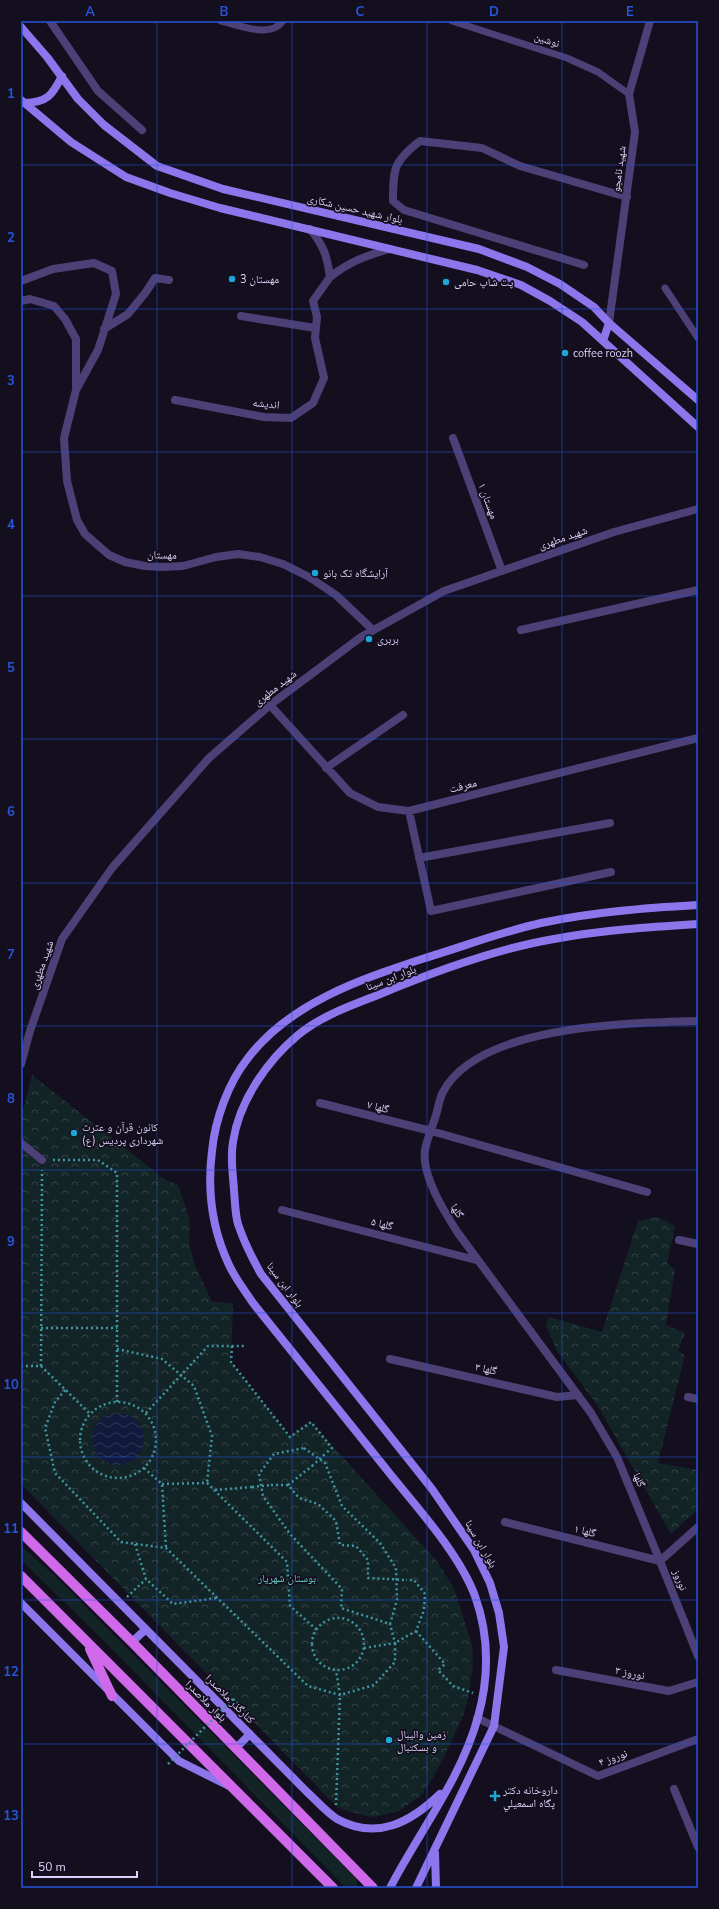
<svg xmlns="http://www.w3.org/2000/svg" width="719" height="1909" font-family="'Nunito Sans','Noto Naskh Arabic',sans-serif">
  <defs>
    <pattern id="forest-crowns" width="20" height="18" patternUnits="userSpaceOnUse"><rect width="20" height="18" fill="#132427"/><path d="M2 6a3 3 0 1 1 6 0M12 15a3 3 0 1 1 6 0" fill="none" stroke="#354347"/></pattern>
    <pattern id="water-waves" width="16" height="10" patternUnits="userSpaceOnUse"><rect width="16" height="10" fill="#111a3b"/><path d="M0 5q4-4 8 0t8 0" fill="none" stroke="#333a58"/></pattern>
  </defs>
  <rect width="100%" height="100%" fill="#140f1e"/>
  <path fill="#132427" d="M21 1546 54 1575 357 1879V1888H346L100 1637 21 1560Z"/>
  <path fill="url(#forest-crowns)" d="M32 1075 164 1179 178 1185 190 1220 189 1243 195 1266 212 1302 233 1303 231 1362 290 1437 310 1421 436 1560 454 1588 472 1645 473 1665 467 1704 459 1725 442 1761 422 1795 399 1811 383 1815 370 1817 338 1808 21 1484V1118Z
    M658 1217 675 1226 667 1264 675 1269 666 1325 685 1333 678 1351 685 1355 658 1463 698 1470V1509L671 1534 597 1405 557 1351 546 1326 549 1317 602 1332 638 1221Z"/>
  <path fill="url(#water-waves)" d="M92 1439a26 26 0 1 1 52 0a26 26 0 1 1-52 0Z"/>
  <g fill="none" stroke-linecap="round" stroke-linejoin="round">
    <path stroke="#3d96a2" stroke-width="2.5" stroke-dasharray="2 3" stroke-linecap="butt" d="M53 1160H98L117 1173V1402
      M41 1328H117
      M232 1346 231 1362 290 1437 311 1422 332 1448 326 1453
      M117 1349 162 1359 194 1386 212 1436 207 1483
      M21 1366H41L90 1414
      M41 1366 42 1170
      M65 1390 55 1402 45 1428 55 1473 121 1542 166 1548 308 1686 340 1695 374 1685 395 1662V1643L416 1631 424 1610 425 1594 414 1580H406
      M80 1440a38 38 0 1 1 76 0a38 38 0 1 1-76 0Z
      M146 1413 208 1346H245
      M304 1448 325 1463 342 1506 380 1543 396 1568 397 1600 390 1624 341 1608 342 1589 290 1534 263 1496 259 1474 274 1454Z
      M144 1468 162 1484 166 1548
      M162 1484 207 1483 287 1562 290 1606 317 1630
      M271 1485H288L299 1498 318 1504 336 1521 340 1545 356 1546 368 1560V1578L387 1579
      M288 1485 312 1466
      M215 1490 252 1487
      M135 1544 146 1579 173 1604 217 1598
      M127 1597 146 1579
      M312 1644a26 26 0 1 1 52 0a26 26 0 1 1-52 0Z
      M416 1631 445 1664 438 1670 453 1686 473 1693
      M364 1648 395 1643 390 1624
      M233 1699 250 1715 248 1717
      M336 1805 340 1695 336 1670"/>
    <path stroke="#4c4077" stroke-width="7" d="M221 21C239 25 270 39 283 21
      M452 21 567 58 598 72 629 94
      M665 288 698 338"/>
    <path stroke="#4c4077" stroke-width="8" d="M50 21 98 91 142 130
      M310 229C324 246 327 256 330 277 349 262 367 255 390 249
      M584 265 404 210 393 201C393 168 394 161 420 141L482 148 520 166 627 197
      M21 281 53 269 94 263 112 271 116 294 98 350 76 390 64 438 67 481 77 520 85 534 109 555 125 562 145 566 162 567 183 566 216 557 238 554 260 557 283 564 309 577 336 595 373 630
      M21 301 30 299 54 306 65 319 76 339V387
      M241 316 315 328
      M104 329 128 314 146 292 155 278 169 280
      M175 400 264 417 291 418 313 403 324 378 315 338 317 317 313 301 330 277
      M453 438 502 571
      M521 630 698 590
      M270 705 350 793 378 807 409 811 698 738
      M326 768 403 715
      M409 811 431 911 611 872
      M419 858 610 823
      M320 1103 431 1131 647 1192
      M21 1143 42 1160
      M282 1210 476 1260
      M679 1240 698 1244
      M390 1359 557 1397 578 1395
      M688 1397 698 1399
      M505 1522 660 1561
      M660 1561 617 1457 591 1413 458 1233C445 1213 421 1175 425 1150 427 1139 432 1128 435 1118 438 1110 439 1099 443 1092 479 1024 631 1023 698 1021
      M556 1670 669 1691 698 1682
      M674 1789 698 1847"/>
    <path stroke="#4c4077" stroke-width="8" d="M609 323 635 132 629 94 650 21
      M21 1064 30 1031 62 939 112 868 209 758 270 705 361 637 444 591 614 532 698 509
      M698 1527 660 1561 698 1656
      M477 1718 598 1776 698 1739"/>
    <path stroke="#8d76ec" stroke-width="8" d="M21 27 47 57 78 99 104 125 157 166 223 189 479 249 527 267 560 284 594 307 609 323 698 400
      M21 100 71 142 126 177 170 193 220 208 477 270 521 285 550 301 582 322 698 427
      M25 103C47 102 52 96 62 76
      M603 341 609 323
      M21 1503 307 1792C317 1801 326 1812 337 1819 377 1841 411 1822 440 1794
      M21 1603 179 1761 229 1786
      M132 1642 146 1629
      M236 1748 250 1734
      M435 1853 436 1888
      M390 1888C419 1832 461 1779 478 1717 489 1677 489 1635 475 1596 460 1556 422 1513 395 1480 348 1421 301 1362 253 1303 245 1291 235 1278 229 1265 212 1229 207 1191 212 1151 215 1120 228 1083 248 1058 290 1003 359 980 422 959 462 947 501 932 541 923 593 912 645 908 698 905
      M416 1888 494 1726 504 1647 499 1613 490 1583 474 1550 432 1489 261 1274C252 1258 244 1242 238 1224 235 1214 235 1201 234 1190 233 1174 230 1158 233 1142 239 1101 267 1061 298 1035 321 1016 350 1006 378 995 433 972 495 949 554 939 602 930 650 927 698 924"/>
    <path stroke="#d068ea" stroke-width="10" d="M21 1532 132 1642 373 1888
      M21 1576 333 1888
      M90 1649 112 1696"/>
    <path stroke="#3d96a2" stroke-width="2.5" stroke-dasharray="2 3" stroke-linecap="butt" d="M312 1466 326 1453
      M252 1487 271 1485
      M387 1579 406 1580
      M168 1764 233 1699"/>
  </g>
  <path fill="none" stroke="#2755da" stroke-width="1" stroke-opacity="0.55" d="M157 21V1888M292 21V1888M427 21V1888M562 21V1888M21 165H698M21 309H698M21 452H698M21 596H698M21 739H698M21 883H698M21 1026H698M21 1170H698M21 1313H698M21 1457H698M21 1600H698M21 1744H698"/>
  <g fill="#1ea6d9" stroke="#140f1e" stroke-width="1.5">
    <circle cx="232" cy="279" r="4"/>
    <circle cx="446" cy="282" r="4"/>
    <circle cx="565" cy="353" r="4"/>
    <circle cx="315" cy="573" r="4"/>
    <circle cx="369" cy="639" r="4"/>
    <circle cx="74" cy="1133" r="4"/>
    <circle cx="389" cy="1740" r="4"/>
    <path d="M493 1790h4v4h4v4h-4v4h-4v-4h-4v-4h4z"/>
  </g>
  <g text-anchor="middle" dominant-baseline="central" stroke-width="3.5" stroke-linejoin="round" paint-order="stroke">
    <g font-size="11" fill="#ddd2f9" stroke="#140f1e">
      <text transform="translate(547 40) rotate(18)">نوشین</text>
      <text transform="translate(619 169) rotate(-82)">شهید نامجو</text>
      <text transform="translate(355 209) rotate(13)">بلوار شهید حسین شکاری</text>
      <text transform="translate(266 404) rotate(6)">اندیشه</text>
      <text transform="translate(488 501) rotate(70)">مهستان ۱</text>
      <text transform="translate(563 538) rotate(-19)">شهید مطهری</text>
      <text transform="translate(162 555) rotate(1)">مهستان</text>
      <text transform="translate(275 688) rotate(-38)">شهید مطهری</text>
      <text transform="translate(463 786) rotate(-14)">معرفت</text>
      <text transform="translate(42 965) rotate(-71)">شهید مطهری</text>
      <text transform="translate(391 978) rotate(-21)">بلوار ابن سینا</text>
      <text transform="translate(378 1107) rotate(14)">گلها ۷</text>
      <text transform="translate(457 1211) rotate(58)">گلها</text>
      <text transform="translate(382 1224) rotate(14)">گلها ۵</text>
      <text transform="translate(285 1285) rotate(53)">بلوار ابن سینا</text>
      <text transform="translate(486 1369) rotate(13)">گلها ۳</text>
      <text transform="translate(639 1480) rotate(68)">گلها</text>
      <text transform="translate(585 1531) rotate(14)">گلها ۱</text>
      <text transform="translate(481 1544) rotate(60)">بلوار ابن سینا</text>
      <text transform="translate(680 1580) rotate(68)">نوروز</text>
      <text transform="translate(630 1673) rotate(11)">نوروز ۳</text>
      <text transform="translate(230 1699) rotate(45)">کنارگذر ملاصدرا</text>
      <text transform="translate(206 1701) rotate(45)">بلوار ملاصدرا</text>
      <text transform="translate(613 1758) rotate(-20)">نوروز ۴</text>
    </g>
    <g font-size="11" fill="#ddd2f9" stroke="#140f1e" text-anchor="start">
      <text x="240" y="279">مهستان 3</text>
      <text x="454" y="282">پت شاپ حامی</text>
      <text x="573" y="353">coffee roozh</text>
      <text x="323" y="573">آرایشگاه تک بانو</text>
      <text x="377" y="639">بربری</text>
      <text x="82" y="1127">کانون قرآن و عترت<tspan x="82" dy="13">(ع) شهرداری پردیس</tspan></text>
      <text x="397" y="1734">زمین والیبال<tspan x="397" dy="13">و بسکتبال</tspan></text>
      <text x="503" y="1790">داروخانه دكتر<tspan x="503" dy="13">پگاه اسمعيلي</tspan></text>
    </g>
    <g font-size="11" fill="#68cec7" stroke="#140f1e">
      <text x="287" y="1578">بوستان شهریار</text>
    </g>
  </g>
  <rect width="719" height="1909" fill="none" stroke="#140f1e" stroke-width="44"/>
  <path d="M32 1871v6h105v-6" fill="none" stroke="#ddd2f9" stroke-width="2"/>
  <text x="38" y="1871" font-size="12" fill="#ddd2f9" stroke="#140f1e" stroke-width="3" paint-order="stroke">50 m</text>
  <rect x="22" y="22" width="675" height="1865" fill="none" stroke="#2755da" stroke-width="1.5"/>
  <g font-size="13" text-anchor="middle" font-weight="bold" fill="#2755da">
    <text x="90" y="16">A</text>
    <text x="224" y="16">B</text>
    <text x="360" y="16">C</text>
    <text x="494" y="16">D</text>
    <text x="630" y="16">E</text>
    <text x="11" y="98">1</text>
    <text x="11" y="242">2</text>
    <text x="11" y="385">3</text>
    <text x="11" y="529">4</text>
    <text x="11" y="672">5</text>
    <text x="11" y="816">6</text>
    <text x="11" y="959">7</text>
    <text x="11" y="1103">8</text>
    <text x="11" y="1246">9</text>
    <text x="11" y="1389">10</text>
    <text x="11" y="1533">11</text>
    <text x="11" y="1676">12</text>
    <text x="11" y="1820">13</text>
  </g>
</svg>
